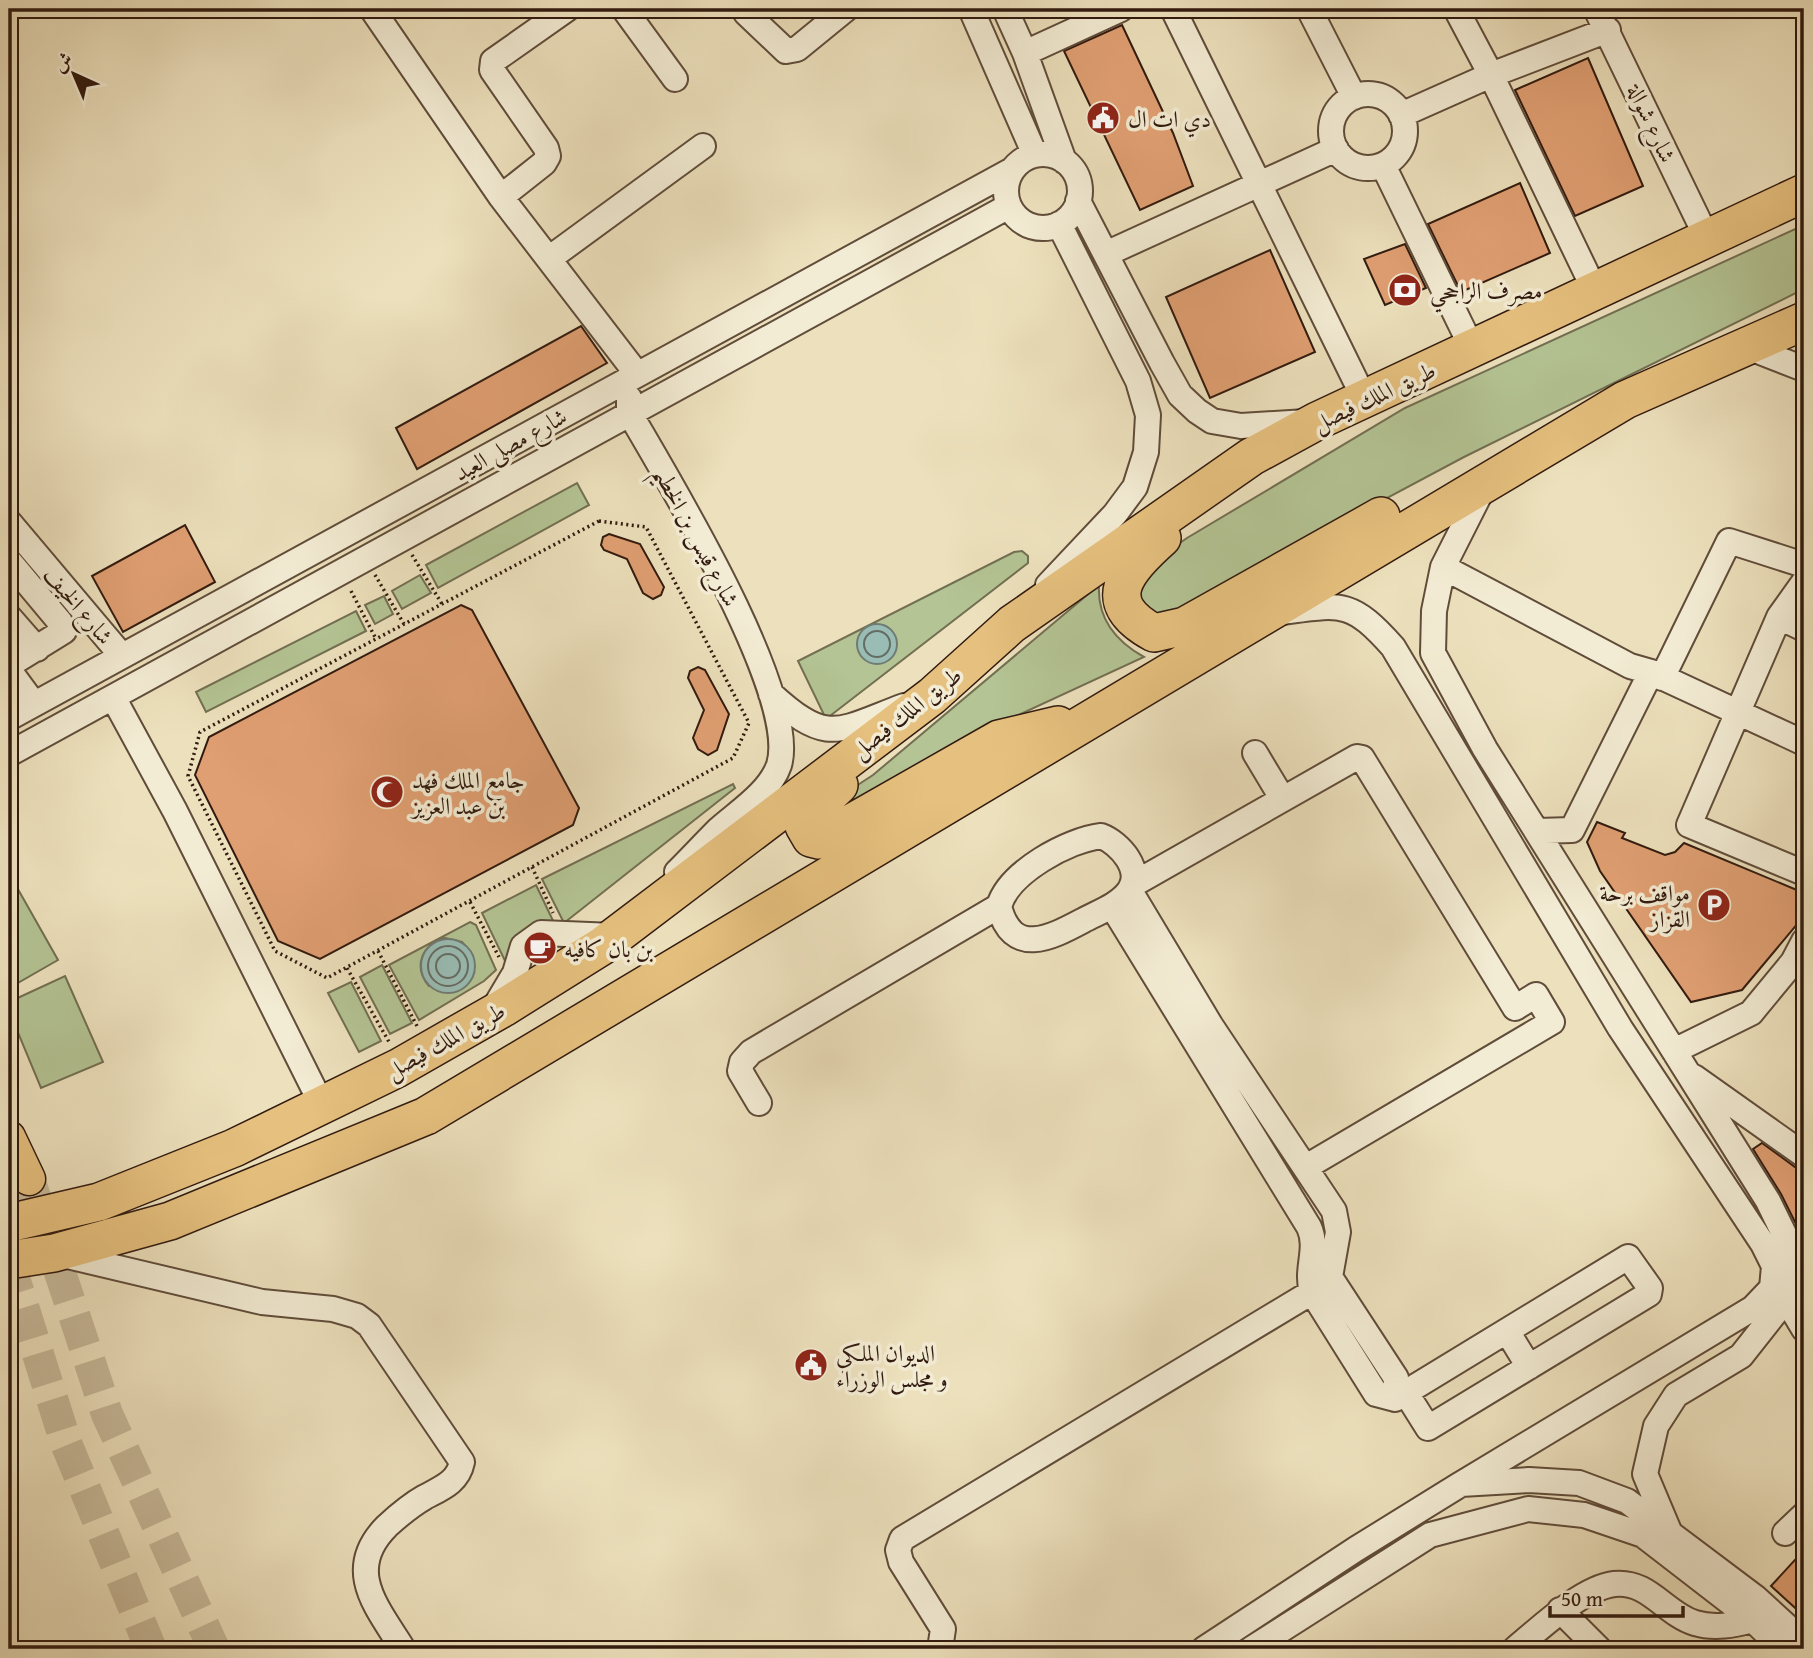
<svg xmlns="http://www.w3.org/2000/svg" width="1813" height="1658" font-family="'Gentium Book Plus',Amiri,serif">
  <rect width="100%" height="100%" fill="#ede1bd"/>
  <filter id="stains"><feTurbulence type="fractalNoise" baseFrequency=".00286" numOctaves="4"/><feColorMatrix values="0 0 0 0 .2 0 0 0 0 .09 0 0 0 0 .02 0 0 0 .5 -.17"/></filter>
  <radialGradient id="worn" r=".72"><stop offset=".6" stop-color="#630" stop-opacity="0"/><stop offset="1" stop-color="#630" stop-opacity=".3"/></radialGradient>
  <path fill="#b4c494" stroke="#726f52" stroke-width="2" fill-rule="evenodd" d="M1804 225V289L1464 457 1368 508 1171 622 1134 601 1155 560 1187 538 1405 408Z
    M577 483 589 505 438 588 426 565Z
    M1022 551 1028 556V563L826 719 798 661 1014 552ZM875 624 887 627 895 638 863 630Z
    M420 575 431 593 402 609 392 591Z
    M1099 585C1097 619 1115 641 1144 657L1014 717 840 820 830 803 873 775Z
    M384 596 393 614 375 624 365 605Z
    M356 611 366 631 206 712 196 692Z
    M733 784 735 788 564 923 542 879Z
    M536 885 556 927 506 963 482 913Z
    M19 891 58 960 9 988V897Z
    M470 922 476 925 496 970 484 981 419 1020 389 965ZM445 938 462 942 473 956 429 986C413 967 421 945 445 938Z
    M382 965 412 1023 390 1034 360 977Z
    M65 976 103 1062 41 1088 9 1011V1002Z
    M351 982 381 1041 359 1052 328 993Z"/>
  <path fill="#99bdb5" stroke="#6f7c73" stroke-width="2" d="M857 644a20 20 0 1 1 40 0a20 20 0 1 1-40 0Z
    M421 966a27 27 0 1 1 54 0a27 27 0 1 1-54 0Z"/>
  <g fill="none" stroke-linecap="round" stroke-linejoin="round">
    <path stroke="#656c62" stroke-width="2" d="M864 644a13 13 0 1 1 26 0a13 13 0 1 1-26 0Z
      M428 966a20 20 0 1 1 40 0a20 20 0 1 1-40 0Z
      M436 966a12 12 0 1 1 24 0a12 12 0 1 1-24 0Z"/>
  </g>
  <path fill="#e09f72" stroke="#311a0f" stroke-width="2" d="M1122 25 1173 133 1193 186 1140 210 1064 51Z
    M1588 58 1643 186 1575 216 1515 90Z
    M1520 183 1550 253 1461 292 1428 224Z
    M1405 244 1426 288 1385 305 1364 259Z
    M1270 250 1315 352 1210 398 1166 297Z
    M581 326 607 363 417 469 396 428Z
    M185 525 215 582 123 632 92 576Z
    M609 534 640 544 664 587 661 595 653 599 643 593 627 559 604 550 601 545 603 537Z
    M461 605 472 610 579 808 573 825 320 959 278 941 195 775 209 737Z
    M698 667 705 670 729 714 717 750 708 755 698 749 693 738 704 710 688 678 690 671Z
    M1597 822 1625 833 1622 838 1665 855 1675 852 1684 843 1804 893V916L1742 990 1691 1002 1600 871 1587 842Z
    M1762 1143 1795 1167 1804 1170V1252L1801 1234 1781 1194 1753 1149Z
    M1804 1550V1616L1771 1586Z"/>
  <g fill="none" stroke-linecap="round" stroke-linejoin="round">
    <path stroke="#c7b99a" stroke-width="32" stroke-dasharray="32 16" stroke-linecap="butt" d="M29 1179 107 1414 214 1649
      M9 1262 66 1443 151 1649"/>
    <defs>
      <path id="minor" d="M372 9 501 197 637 374
        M624 9 675 79
        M971 9 1035 155
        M1005 9 1025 53 1064 161
        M1173 9 1365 400
        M1309 9 1354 97
        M1456 9 1491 75 1596 293
        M1596 9 1707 238
        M746 13 786 51 797 49 846 9
        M1025 53 1121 9
        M1331 131a37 37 0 1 1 74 0a37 37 0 1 1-74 0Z
        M1401 115 1491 75 1608 30
        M1006 191a37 37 0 1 1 74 0a37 37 0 1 1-74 0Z
        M1383 165 1473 350
        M501 197 544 163 548 156 546 148 492 70 493 61 567 9
        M1078 201 1162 363 1180 395 1197 411 1212 421 1241 426 1306 422
        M1108 253 1336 149
        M550 258 703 146
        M1745 346 1804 369
        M629 398V412C667 478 800 695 779 765 770 792 738 812 718 830 704 844 691 858 677 872
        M1485 484 1443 567 1434 611 1433 653 1485 749 1768 1201 1787 1240 1792 1272 1786 1299 1741 1356 1676 1395 1656 1426 1645 1474 1669 1531
        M9 522 122 656
        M9 561 60 622 64 631 9 665
        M1443 567 1630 666 1651 672
        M1048 585 1115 514 1135 487 1146 452 1148 415 1138 381 1059 224
        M1282 612C1342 604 1351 600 1393 647L1620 1028 1763 1244 1774 1266 1772 1288 1753 1308 1461 1484
        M9 617 37 649
        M1779 617 1804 582
        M1804 629 1779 617 1689 825 1804 873
        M9 670 34 704
        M1662 678 1729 541 1804 565
        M771 694C828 746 837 731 904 706
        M113 697 175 811 321 1103
        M9 718 1012 170
        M1255 753 1282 798
        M9 754 1009 206
        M1537 831 1572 830 1651 672 1804 743
        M1101 836C1120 843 1144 871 1129 891 1119 905 1099 912 1084 920 1052 937 1012 959 999 906 1009 872 1068 840 1101 836Z
        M1132 885 1357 757 1362 758 1515 1008 1536 995 1552 1022 1306 1167
        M1130 891 1211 1026 1334 1211 1338 1232 1330 1277 1396 1378 1395 1399
        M1112 906 1309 1227C1319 1249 1305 1269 1312 1292L1376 1394 1395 1399 1628 1257 1650 1288 1649 1294 1428 1428 1406 1393
        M493 1010 515 973 523 946 541 933 614 936
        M1674 1051 1751 1013 1793 962 1804 941
        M1694 1077 1804 1155
        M759 1103 740 1071 742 1062 751 1052 999 906
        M59 1254 262 1302 333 1309 357 1316 369 1325 462 1462C458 1482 442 1488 425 1497 411 1505 399 1515 387 1526 343 1570 377 1607 403 1649
        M1786 1299 1804 1329
        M1507 1331 1529 1367
        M1785 1533 1804 1515
        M1560 1610 1599 1649
        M940 1649 943 1629 901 1562 898 1550 902 1539 1312 1292
        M1204 1649 1356 1549 1461 1484 1529 1480 1579 1483 1627 1501 1756 1598 1804 1642
        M1251 1649 1430 1535 1528 1509 1584 1515 1643 1535 1753 1620 1783 1649
        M1515 1649C1539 1629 1582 1588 1614 1584 1649 1580 1665 1614 1695 1623 1715 1629 1733 1625 1753 1620"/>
      <path id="major" d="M9 1137 29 1179"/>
      <path id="highway" d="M1162 538C1126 570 1097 602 1154 633L1185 626 1381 516
        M839 785 819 804 804 826 811 838 819 840 832 834 999 739 1058 725
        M9 1223 99 1202 234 1148 398 1068 503 1008 602 946 932 696 1012 624 1251 457 1317 421 1804 193
        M9 1260 54 1253 170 1221 426 1116 1625 400 1804 321"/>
    </defs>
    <use href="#minor" stroke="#604c3a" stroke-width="28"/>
    <use href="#major" stroke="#311a0f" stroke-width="35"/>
    <use href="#highway" stroke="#311a0f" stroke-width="40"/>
    <path stroke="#311a0f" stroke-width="3.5" stroke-dasharray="2 3.5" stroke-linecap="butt" d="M599 521 646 527 749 723 733 758 327 978 275 951 188 776 200 732Z
      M412 555 442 604
      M375 575 404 624
      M351 591 376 639
      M532 867 553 913
      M470 902 499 957
      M378 951 417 1026
      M347 968 389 1042"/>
    <use href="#minor" stroke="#f3ecd4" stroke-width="24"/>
    <use href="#major" stroke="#e6c07e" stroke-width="32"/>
    <use href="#highway" stroke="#e6c07e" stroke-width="37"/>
  </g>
  <defs>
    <symbol id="civic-disc" viewBox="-11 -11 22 22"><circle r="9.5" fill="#8f2418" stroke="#f3ecd4"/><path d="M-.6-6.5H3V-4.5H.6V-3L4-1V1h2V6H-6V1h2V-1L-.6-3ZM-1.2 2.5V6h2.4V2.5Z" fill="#fff"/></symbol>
    <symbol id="bank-disc" viewBox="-11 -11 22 22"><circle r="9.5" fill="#8f2418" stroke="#f3ecd4"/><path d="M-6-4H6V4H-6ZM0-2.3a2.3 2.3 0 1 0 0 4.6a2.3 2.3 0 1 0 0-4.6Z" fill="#fff"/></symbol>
    <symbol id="mosque-disc" viewBox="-11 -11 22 22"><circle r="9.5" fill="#8f2418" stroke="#f3ecd4"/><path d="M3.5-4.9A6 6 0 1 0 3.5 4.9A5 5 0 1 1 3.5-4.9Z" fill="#fff"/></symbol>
    <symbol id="parking-disc" viewBox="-11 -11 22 22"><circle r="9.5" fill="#8f2418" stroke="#f3ecd4"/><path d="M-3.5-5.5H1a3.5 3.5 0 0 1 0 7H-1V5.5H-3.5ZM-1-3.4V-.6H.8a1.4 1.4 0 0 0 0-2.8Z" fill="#fff"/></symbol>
    <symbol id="cafe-disc" viewBox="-11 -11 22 22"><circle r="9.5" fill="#8f2418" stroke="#f3ecd4"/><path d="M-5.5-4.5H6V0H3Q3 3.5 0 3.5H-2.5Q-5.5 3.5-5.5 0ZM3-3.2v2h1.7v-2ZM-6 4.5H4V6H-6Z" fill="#fff"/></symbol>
  </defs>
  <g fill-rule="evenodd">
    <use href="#civic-disc" x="1084" y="99" width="38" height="38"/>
    <use href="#bank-disc" x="1386" y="271" width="38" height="38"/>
    <use href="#mosque-disc" x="368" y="773" width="38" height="38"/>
    <use href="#parking-disc" x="1695" y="886" width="38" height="38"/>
    <use href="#cafe-disc" x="521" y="929" width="38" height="38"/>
    <use href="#civic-disc" x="792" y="1346" width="38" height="38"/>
  </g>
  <g text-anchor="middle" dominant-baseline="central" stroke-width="7" stroke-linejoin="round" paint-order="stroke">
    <g font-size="23" fill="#311a0f" stroke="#f3ecd4" text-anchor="start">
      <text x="1128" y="118">دي ات ال</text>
      <text x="1430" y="290">مصرف الراجحي</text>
      <text x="412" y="779">جامع الملك فهد<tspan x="412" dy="26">بن عبد العزيز</tspan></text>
      <text x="1690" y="892" text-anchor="end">مواقف برحة<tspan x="1690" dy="26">القزاز</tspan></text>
      <text x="564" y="948">بن بان كافيه</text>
      <text x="836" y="1352">الديوان الملكي<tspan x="836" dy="26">و مجلس الوزراء</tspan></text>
    </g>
    <g font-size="23" fill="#311a0f" stroke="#f3ecd4">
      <text transform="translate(1652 123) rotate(65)">شارع شوالة</text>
      <text transform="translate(1374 396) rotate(-25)">طريق الملك فيصل</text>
      <text transform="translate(510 444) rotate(-29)">شارع مصلى العيد</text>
      <text transform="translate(697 536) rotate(62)">شارع قيس بن الخطيم</text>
      <text transform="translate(79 605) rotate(50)">شارع الخيف</text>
      <text transform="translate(906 712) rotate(-38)">طريق الملك فيصل</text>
      <text transform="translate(445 1040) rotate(-29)">طريق الملك فيصل</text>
    </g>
  </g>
  <rect width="1813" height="1658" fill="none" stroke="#ede1bd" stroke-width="35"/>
  <rect x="10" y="10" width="1792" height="1637" fill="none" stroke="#311a0f" stroke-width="3.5"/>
  <rect x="18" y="18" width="1778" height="1623" fill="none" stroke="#311a0f" stroke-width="2"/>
  <g transform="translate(74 74) rotate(316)" stroke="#f3ecd4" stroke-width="5" paint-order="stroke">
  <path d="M0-5L12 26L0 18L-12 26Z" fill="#311a0f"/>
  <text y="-10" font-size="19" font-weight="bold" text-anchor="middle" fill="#311a0f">ش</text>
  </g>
  <path d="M1550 1606v10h133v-10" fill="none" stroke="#311a0f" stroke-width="3.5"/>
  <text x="1561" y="1606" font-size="21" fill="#311a0f" stroke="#f3ecd4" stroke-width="5" paint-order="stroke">50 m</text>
  <rect width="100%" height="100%" filter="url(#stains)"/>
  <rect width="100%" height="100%" fill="url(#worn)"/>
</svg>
